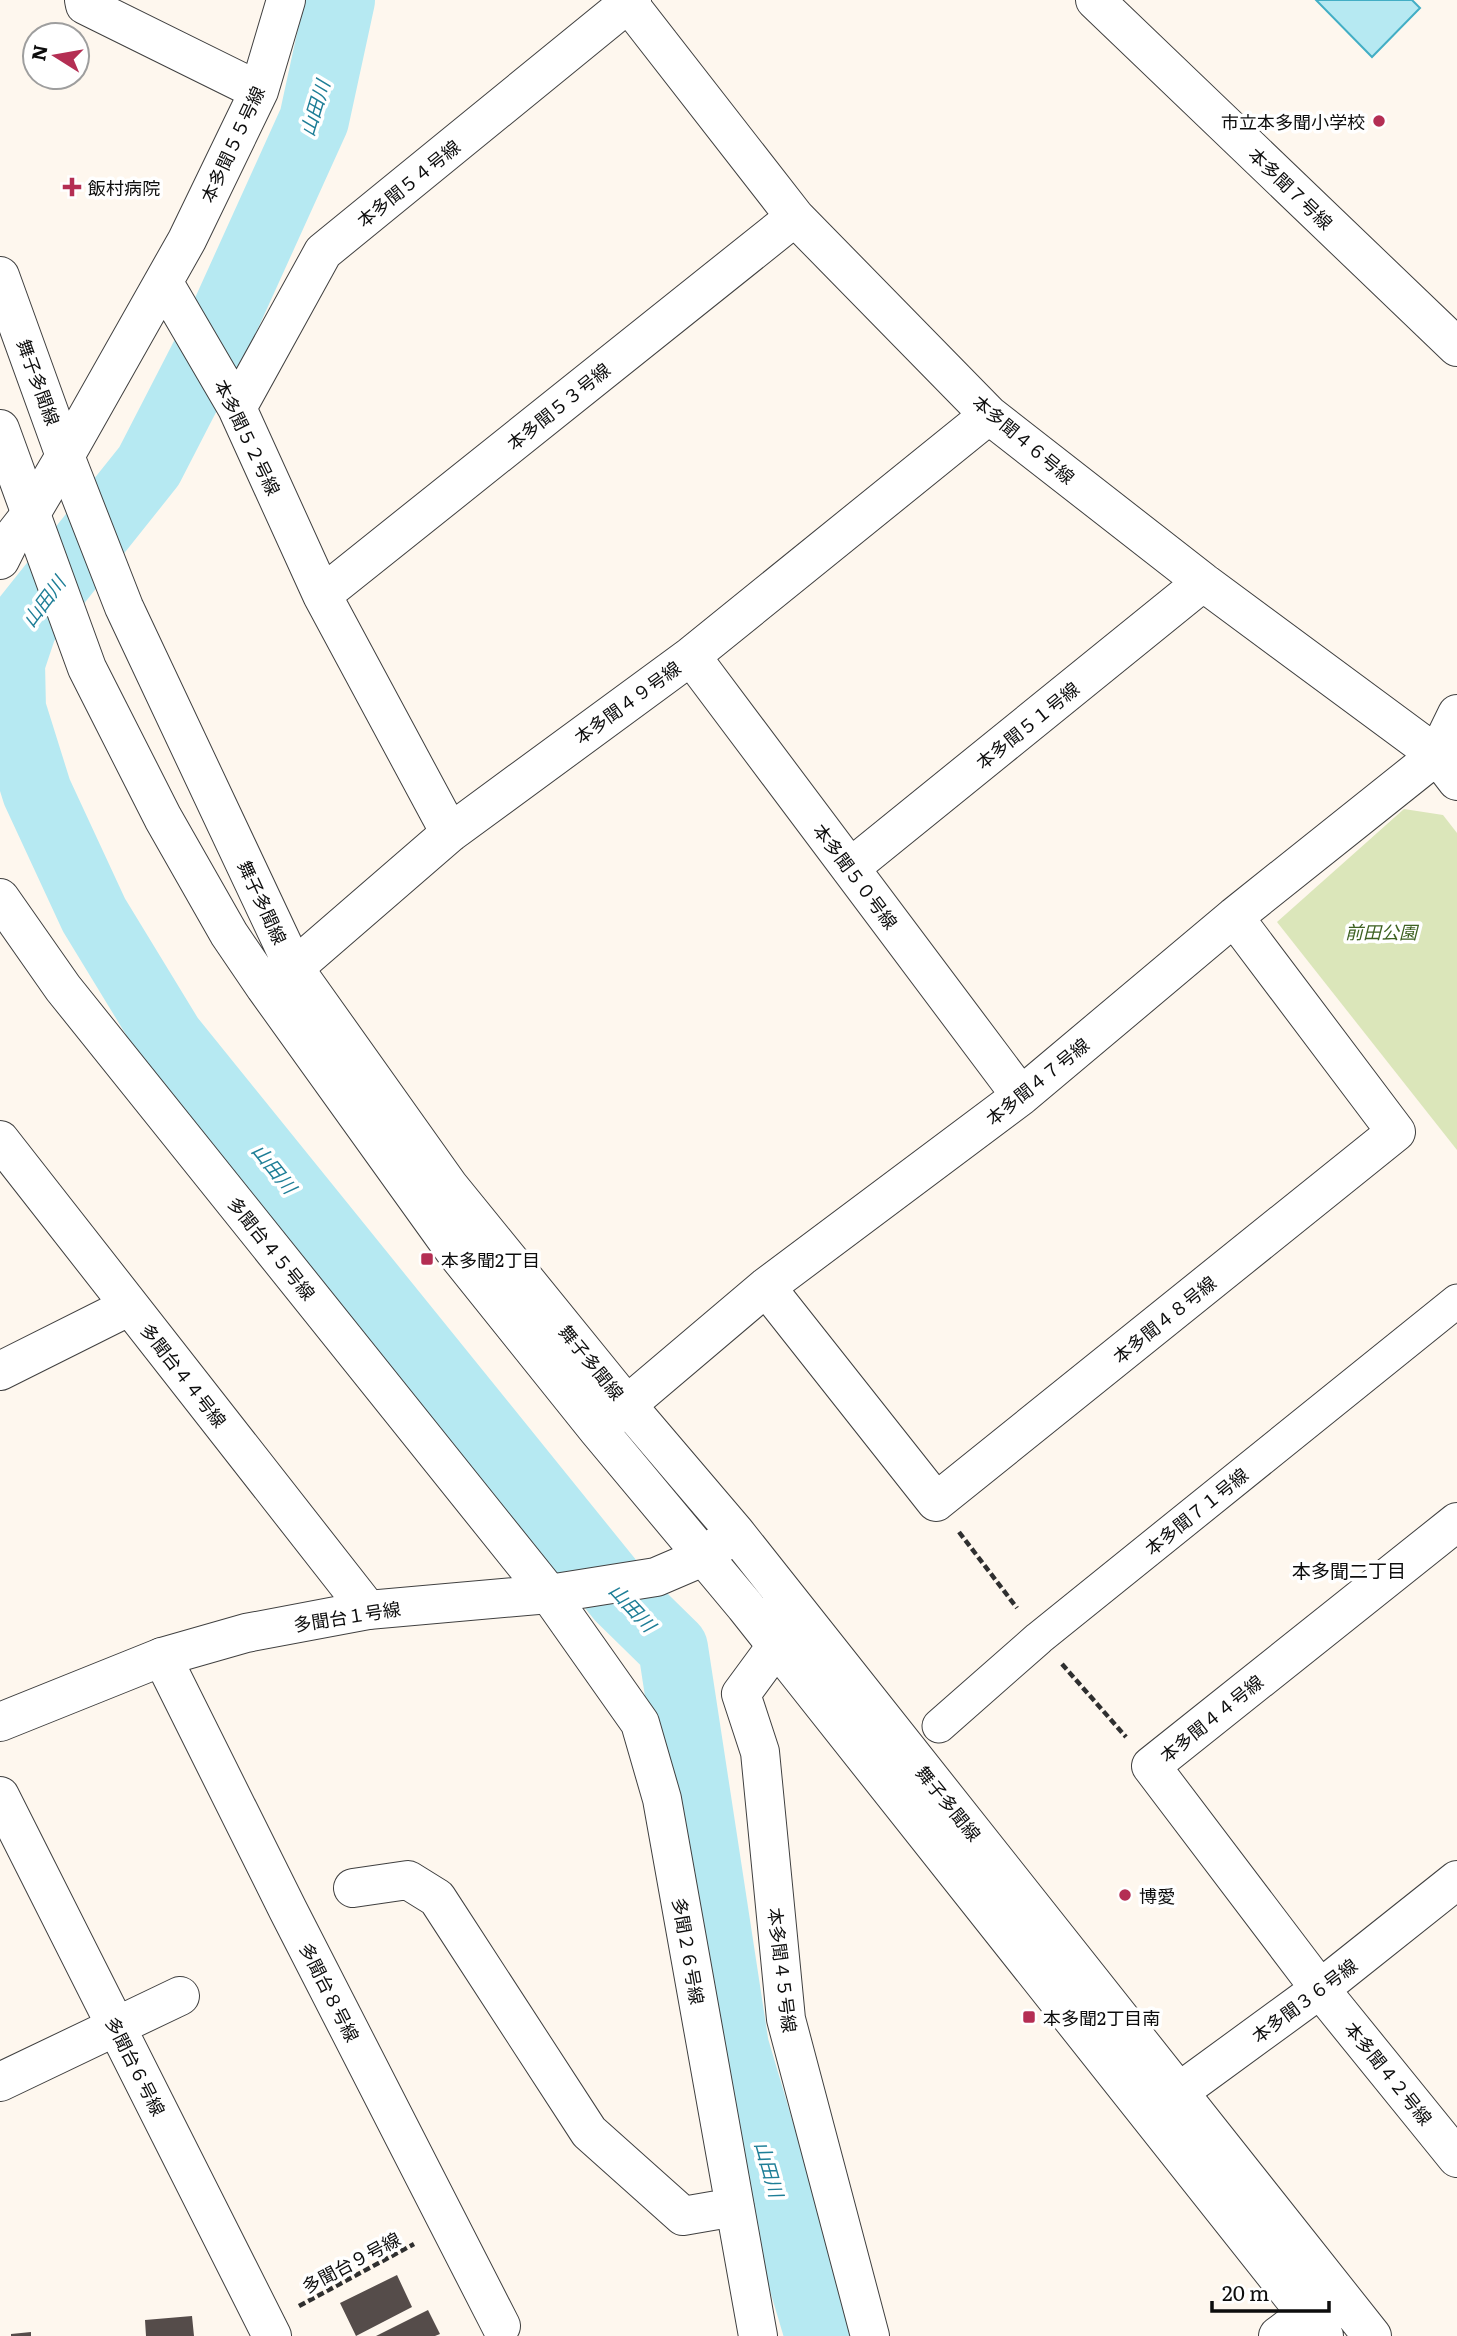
<svg xmlns="http://www.w3.org/2000/svg" width="1457" height="2336" font-family="Literata,'Noto Sans JP',serif">
  <rect width="100%" height="100%" fill="#fef7ee"/>
  <path fill="#dbe6ba" d="M1404 809 1443 815 1457 833V1150L1277 922Z"/>
  <path fill="#b6e9f2" stroke="#42aec5" stroke-width="2" d="M1316 0H1412L1420 8 1372 57Z"/>
  <g fill="none" stroke-linecap="round" stroke-linejoin="round">
    <path stroke="#b6e9f2" stroke-width="70" d="M340 0 314 120 218 332 149 466 23 624 10 663 11 709 37 792 94 915 169 1038 621 1597 673 1648 734 2047 820 2336"/>
  </g>
  <path fill="#554c4a" d="M397 2275 412 2307 356 2336 340 2303Z
    M428 2310 440 2334 435 2336H376Z
    M192 2316 194 2336H146L145 2320Z
    M31 2332V2336H11V2334Z"/>
  <g fill="none" stroke-linecap="round" stroke-linejoin="round">
    <defs>
      <path id="pedestrian" d="M939 1726 1039 1638 1457 1301"/>
      <path id="minor" d="M84 0 85 5 259 91
        M626 0 795 217 989 415 1203 582 1437 755 1457 781
        M164 283 237 408 322 595 450 833
        M237 408 323 252 632 0
        M0 560 9 542 30 515 65 456 187 240 259 91 286 0
        M322 595 795 217
        M691 656 1021 1096
        M850 868 1203 582
        M0 898 63 988 549 1594 640 1723 662 1799 758 2336
        M266 986 294 968 450 833 691 656 989 415
        M0 1140 368 1610
        M766 1287 936 1502 1396 1132 1234 917
        M0 1371 130 1306
        M602 1426 766 1287 1021 1096 1234 917 1437 755 1457 714
        M1457 1522 1151 1766 1320 1989 1457 2158
        M799 1624 777 1645 741 1694 760 1752 786 2019 870 2336
        M162 1657 288 1910 501 2326
        M0 1796 272 2336
        M353 1888 408 1880 437 1898 589 2132 683 2216 735 2207
        M0 2082 180 1996
        M1153 2111 1320 1989 1457 1880
        M1278 2336 1307 2314 1329 2291"/>
      <path id="tertiary" d="M1095 0 1457 347
        M0 276 65 456 124 607 294 968 449 1186 626 1404 735 1532 1372 2336
        M0 429 87 668 163 818 229 934 265 987 456 1253 598 1430 745 1606 1324 2336
        M0 1722 162 1657 246 1633 368 1610 549 1594 656 1577 705 1556 724 1541"/>
    </defs>
    <use href="#pedestrian" stroke="#404040" stroke-width="35"/>
    <use href="#minor" stroke="#404040" stroke-width="40"/>
    <use href="#tertiary" stroke="#404040" stroke-width="40"/>
    <path stroke="#2f2f2f" stroke-width="4.5" stroke-dasharray="7 3.5" stroke-linecap="butt" d="M959 1532 1017 1608
      M1062 1664 1126 1737
      M299 2306 414 2244"/>
    <use href="#pedestrian" stroke="#fff" stroke-width="33"/>
    <use href="#minor" stroke="#fff" stroke-width="38"/>
    <use href="#tertiary" stroke="#fff" stroke-width="38"/>
  </g>
  <g fill="#b42e53" stroke="#fff" stroke-width="2.5">
    <circle cx="1379" cy="121" r="7"/>
    <path d="M68.5 176.5h7v7h7v7h-7v7h-7v-7h-7v-7h7z"/>
    <rect x="420" y="1252" width="14" height="14" rx="3.5"/>
    <circle cx="1125" cy="1895" r="7"/>
    <rect x="1022" y="2010" width="14" height="14" rx="3.5"/>
  </g>
  <g text-anchor="middle" dominant-baseline="central" stroke-width="7" stroke-linejoin="round" paint-order="stroke">
    <g font-size="18" fill="#0d0d0d" stroke="#fff" text-anchor="start">
      <text x="1365" y="121" text-anchor="end">市立本多聞小学校</text>
      <text x="88" y="187">飯村病院</text>
      <text x="441" y="1259">本多聞2丁目</text>
      <text x="1139" y="1895">博愛</text>
      <text x="1043" y="2017">本多聞2丁目南</text>
    </g>
    <g font-size="18" fill="#0d0d0d" stroke="#fff">
      <text transform="translate(232 144) rotate(-65)">本多聞５５号線</text>
      <text transform="translate(408 183) rotate(-39)">本多聞５４号線</text>
      <text transform="translate(1291 188) rotate(44)">本多聞７号線</text>
      <text transform="translate(39 382) rotate(70)">舞子多聞線</text>
      <text transform="translate(558 406) rotate(-39)">本多聞５３号線</text>
      <text transform="translate(248 437) rotate(64)">本多聞５２号線</text>
      <text transform="translate(1024 439) rotate(40)">本多聞４６号線</text>
      <text transform="translate(627 702) rotate(-36)">本多聞４９号線</text>
      <text transform="translate(1027 725) rotate(-39)">本多聞５１号線</text>
      <text transform="translate(856 876) rotate(53)">本多聞５０号線</text>
      <text transform="translate(263 902) rotate(65)">舞子多聞線</text>
      <text transform="translate(1037 1081) rotate(-39)">本多聞４７号線</text>
      <text transform="translate(272 1248) rotate(51)">多聞台４５号線</text>
      <text transform="translate(1164 1319) rotate(-39)">本多聞４８号線</text>
      <text transform="translate(592 1362) rotate(51)">舞子多聞線</text>
      <text transform="translate(184 1375) rotate(52)">多聞台４４号線</text>
      <text transform="translate(1196 1511) rotate(-39)">本多聞７１号線</text>
      <text transform="translate(347 1616) rotate(-9)">多聞台１号線</text>
      <text transform="translate(1211 1718) rotate(-39)">本多聞４４号線</text>
      <text transform="translate(949 1803) rotate(51)">舞子多聞線</text>
      <text transform="translate(689 1951) rotate(80)">多聞２６号線</text>
      <text transform="translate(783 1970) rotate(83)">本多聞４５号線</text>
      <text transform="translate(330 1992) rotate(63)">多聞台８号線</text>
      <text transform="translate(1304 2000) rotate(-37)">本多聞３６号線</text>
      <text transform="translate(136 2066) rotate(63)">多聞台６号線</text>
      <text transform="translate(1389 2073) rotate(51)">本多聞４２号線</text>
      <text transform="translate(351 2262) rotate(-28)">多聞台９号線</text>
    </g>
    <g font-size="18" font-style="italic" fill="#3d6121" stroke="#fff">
      <text x="1381" y="931">前田公園</text>
    </g>
    <g font-size="19" font-style="italic" fill="#1e7e97" stroke="#fff">
      <text transform="translate(314 108) rotate(-73)">山田川</text>
      <text transform="translate(43 601) rotate(-53)">山田川</text>
      <text transform="translate(275 1168) rotate(51)">山田川</text>
      <text transform="translate(633 1607) rotate(47)">山田川</text>
      <text transform="translate(770 2169) rotate(74)">山田川</text>
    </g>
    <g font-size="19" fill="#0d0d0d" stroke="#fff">
      <text x="1349" y="1570">本多聞二丁目</text>
    </g>
  </g>
  <g transform="translate(56 56) rotate(281)"><circle r="33" fill="#ffffff" stroke="#9e9e9e" stroke-width="2"/>
  <path d="M0-5L12 26L0 18L-12 26Z" fill="#b42e53"/>
  <text y="-10" font-size="19" font-weight="bold" text-anchor="middle" fill="#0d0d0d">N</text>
  </g>
  <path d="M1212 2301v10h117v-10" fill="none" stroke="#0d0d0d" stroke-width="3.5"/>
  <text x="1222" y="2301" font-size="21" fill="#0d0d0d" stroke="#ffffff" stroke-width="5" paint-order="stroke">20 m</text>
</svg>
